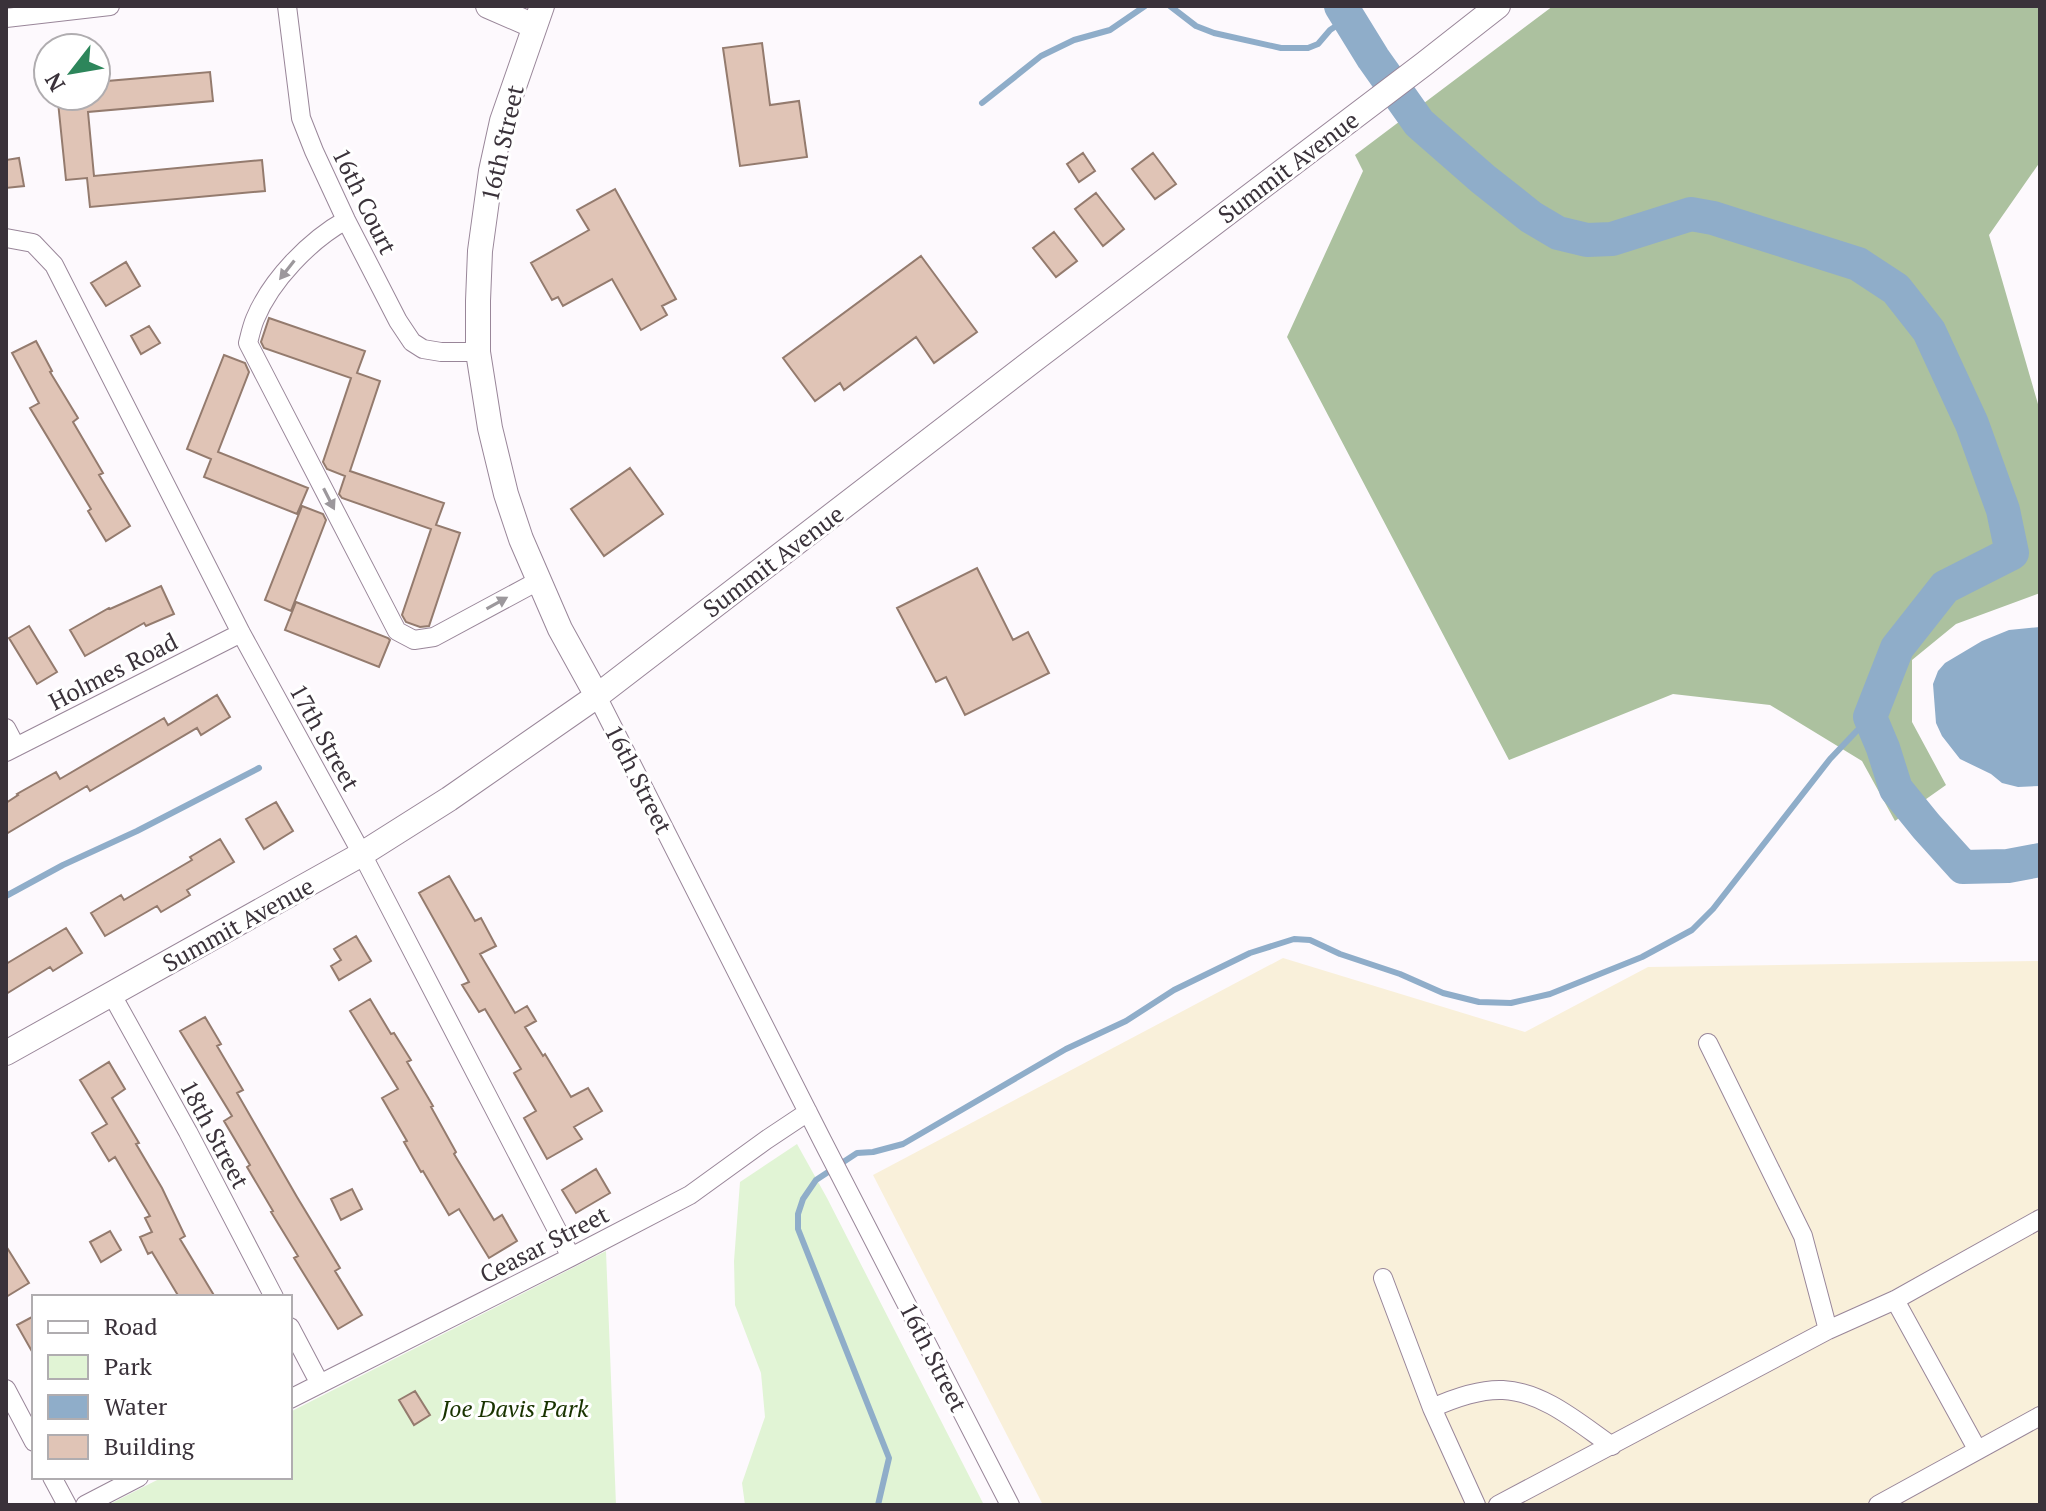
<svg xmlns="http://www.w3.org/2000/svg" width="2046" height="1511" font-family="'PT Serif',serif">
  <rect width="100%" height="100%" fill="#fdf9fd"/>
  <path fill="#f9f0da" d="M1283 958 1525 1032 1648 967 2040 961V1505H1043L873 1175Z"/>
  <path fill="#e1f4d5" d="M797 1144 827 1198 984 1505H745L742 1483 765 1417 761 1373 735 1305 734 1261 740 1182Z
    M606 1251 616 1505H108L163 1477H290V1412Z"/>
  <path fill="#acc19f" d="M1553 6H2040V162L1989 235 2040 411V593L1956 624 1912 660V722L1946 785 1895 821 1862 761 1770 705 1673 694 1509 760 1287 337 1363 171 1355 155Z"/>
  <path fill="#8fadc9" d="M2040 627V786L2018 787 2002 783 1991 774 1960 759 1942 736 1936 723 1933 684 1938 671 1945 663 1982 641 2009 630Z"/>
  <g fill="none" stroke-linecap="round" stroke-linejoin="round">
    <path stroke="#8fadc9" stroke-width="6" d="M1170 6 1196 26 1214 33 1281 48H1308L1318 44 1330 30 1348 18
      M982 103 1041 56 1074 40 1110 30 1145 6
      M6 896 63 865 137 831 259 768
      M878 1505 889 1458 798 1229V1214L803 1199 816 1180 857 1153 873 1152 903 1144 1066 1049 1126 1021 1174 990 1250 953 1294 939 1310 940 1340 954 1400 974 1443 993 1479 1002 1511 1003 1550 994 1642 957 1692 930 1713 909 1830 759 1870 717"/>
    <path stroke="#8fadc9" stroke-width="34" d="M1341 6 1373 58 1419 123 1483 179 1531 217 1558 233 1587 240 1612 239 1691 214 1713 218 1858 264 1896 289 1929 331 1972 424 2003 510 2012 553 1945 587 1897 648 1870 717 1883 748 1896 789 1926 826 1963 867 2008 866 2040 860"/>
  </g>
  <path fill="#e0c4b6" stroke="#947b6e" stroke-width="2" d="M762 43 770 105 799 101 807 157 740 166 723 48Z
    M210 72 213 101 88 112 94 176 262 160 265 191 90 207 87 178 66 180 58 102 87 100 86 96H96V82Z
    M1083 153 1095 171 1079 182 1067 164Z
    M1153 153 1176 184 1155 199 1132 169Z
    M19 158 24 186 6 188V160Z
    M615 189 676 299 662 306 667 315 641 330 612 279 563 306 558 297 552 300 531 263 589 230 577 210Z
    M1096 193 1124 229 1103 246 1075 209Z
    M1054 232 1077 261 1056 277 1033 248Z
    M921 256 977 332 934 363 916 337 844 390 840 383 815 401 783 358Z
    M126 262 140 286 106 306 91 283Z
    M269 318 365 351 357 373 380 381 350 471 444 503 436 525 460 533 429 626 420 627 406 622 402 615 431 529 342 498 339 494 345 476 327 469 323 462 351 378 264 348 261 342Z
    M149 326 160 343 141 354 131 336Z
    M36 341 52 371 50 372 78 418 73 422 103 473 99 475 130 526 106 541 88 511 91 509 30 408 39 403 12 353Z
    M224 355 245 363 249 372 218 452 308 488 297 514 204 477 211 459 187 449Z
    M630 468 663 514 604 556 571 509Z
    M302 506 323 514 326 520 291 611 265 600Z
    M977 568 1013 640 1028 632 1049 673 965 715 946 677 936 682 897 608Z
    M161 586 174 614 146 626 144 623 85 656 70 630 109 608 110 609Z
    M296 602 388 638 390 640 379 667 285 630Z
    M29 626 57 672 37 684 9 638Z
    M217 695 230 717 201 735 197 728 90 791 87 786 6 834V803L18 795 17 794 56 772 60 779 164 718 168 725Z
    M276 802 293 831 264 849 246 819Z
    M220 839 234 862 187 890 190 895 161 912 157 906 105 936 91 913 121 895 124 900 192 860 190 857Z
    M449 876 475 921 481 918 496 946 480 954 515 1013 527 1006 536 1021 525 1027 543 1056 545 1054 571 1097 588 1088 602 1111 574 1127 582 1139 547 1159 524 1118 536 1111 514 1073 521 1069 485 1009 479 1012 462 985 469 982 419 893Z
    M66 928 82 953 53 971 50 967 6 994V964Z
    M356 936 371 961 339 980 331 966 341 960 334 949Z
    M370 999 391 1034 394 1033 411 1060 407 1062 433 1106 431 1107 456 1152 454 1154 494 1220 502 1215 517 1241 489 1258 459 1209 449 1215 423 1171 421 1172 404 1142 407 1141 382 1098 398 1089 350 1011Z
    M205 1017 221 1044 217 1046 243 1090 237 1093 297 1197 340 1268 335 1271 362 1315 338 1329 294 1258 298 1256 271 1212 273 1211 247 1167 250 1165 224 1121 232 1116 180 1031Z
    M109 1062 125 1089 112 1098 139 1143 136 1144 162 1188 185 1236 180 1239 215 1297H179L152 1252 148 1254 140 1237 152 1232 145 1218 150 1216 115 1157 109 1161 92 1133 107 1124 80 1080Z
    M596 1169 610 1193 576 1213 562 1190Z
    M352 1189 362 1209 341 1220 331 1199Z
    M110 1231 121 1250 101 1262 90 1242Z
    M6 1246 29 1283 6 1297Z
    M34 1316V1355L17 1325Z
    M415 1391 430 1415 414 1425 399 1400Z"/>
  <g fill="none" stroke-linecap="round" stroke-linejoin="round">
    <defs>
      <path id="minor" d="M287 6 301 118 314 151 346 220 398 321 412 342 423 349 441 352H478
        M6 18 110 6
        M346 220C310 240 271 280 255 319 252 326 250 335 248 343L397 631 414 640 434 637 538 581
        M6 238 33 243 54 265 241 633 362 854 571 1257
        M597 696 822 1140 1010 1505
        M6 728 16 747
        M6 752 241 633
        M112 995 188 1132 274 1297
        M1708 1043 1803 1236 1828 1330
        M1383 1278 1432 1408
        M1895 1300 1977 1449
        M290 1327 320 1384
        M6 1389 34 1442
        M290 1399 571 1257 690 1195 766 1140 808 1112
        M52 1477 67 1505
        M85 1505 139 1477
        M1476 1505 1432 1408C1452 1399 1481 1389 1503 1390 1544 1392 1580 1424 1612 1446
        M1498 1505 1828 1330 1895 1300 2040 1219
        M1878 1505 2040 1416"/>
      <path id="major" d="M488 6 534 26
        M542 6 502 121 491 171 480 251 478 301V352L490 428 506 494 521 539 560 629 597 696
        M6 1053 362 854 449 799 597 696 1039 356 1424 64 1498 6"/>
    </defs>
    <use href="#minor" stroke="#998699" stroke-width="20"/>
    <use href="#major" stroke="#998699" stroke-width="26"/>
    <use href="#minor" stroke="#fff" stroke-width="18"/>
    <use href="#major" stroke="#fff" stroke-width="24"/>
  </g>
  <defs><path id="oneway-solid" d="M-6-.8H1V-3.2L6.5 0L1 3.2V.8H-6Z" transform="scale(2)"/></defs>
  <g fill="#9c989c">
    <use href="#oneway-solid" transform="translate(287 270) rotate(128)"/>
    <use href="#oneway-solid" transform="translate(329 499) rotate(63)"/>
    <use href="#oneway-solid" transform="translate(497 603) rotate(-29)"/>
  </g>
  <g text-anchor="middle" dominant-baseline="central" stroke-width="6" stroke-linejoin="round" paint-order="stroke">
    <g font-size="24" fill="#3a323a" stroke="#fff">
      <text transform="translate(502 143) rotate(-77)">16th Street</text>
      <text transform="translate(1288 167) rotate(-37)">Summit Avenue</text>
      <text transform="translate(365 201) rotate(64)">16th Court</text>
      <text transform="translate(773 561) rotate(-37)">Summit Avenue</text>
      <text transform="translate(113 671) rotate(-27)">Holmes Road</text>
      <text transform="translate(325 737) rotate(61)">17th Street</text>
      <text transform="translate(639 779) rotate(63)">16th Street</text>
      <text transform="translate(238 924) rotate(-29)">Summit Avenue</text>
      <text transform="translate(215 1134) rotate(62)">18th Street</text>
      <text transform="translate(544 1244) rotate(-27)">Ceasar Street</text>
      <text transform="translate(934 1357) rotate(63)">16th Street</text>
    </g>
    <g font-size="24" font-style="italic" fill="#193300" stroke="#fff">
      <text x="515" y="1408">Joe Davis Park</text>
    </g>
  </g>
  <rect width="2046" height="1511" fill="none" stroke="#3a323a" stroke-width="16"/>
  <rect x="32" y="1295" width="260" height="184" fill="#ffffff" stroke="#b0adb0" stroke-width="2"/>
  <rect x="48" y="1321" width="40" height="12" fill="#ffffff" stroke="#b0adb0" stroke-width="2"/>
  <text x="104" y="1335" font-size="24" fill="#3a323a">Road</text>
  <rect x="48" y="1355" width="40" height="24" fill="#e1f4d5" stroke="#b0adb0" stroke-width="2"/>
  <text x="104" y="1375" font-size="24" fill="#3a323a">Park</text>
  <rect x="48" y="1395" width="40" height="24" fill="#8fadc9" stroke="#b0adb0" stroke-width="2"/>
  <text x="104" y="1415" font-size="24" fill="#3a323a">Water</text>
  <rect x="48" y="1435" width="40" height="24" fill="#e0c4b6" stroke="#b0adb0" stroke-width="2"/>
  <text x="104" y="1455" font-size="24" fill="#3a323a">Building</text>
  <g transform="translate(72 72) rotate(239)"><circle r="38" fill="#ffffff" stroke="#b0adb0" stroke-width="2"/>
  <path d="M0-6L14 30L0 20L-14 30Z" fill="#2d865b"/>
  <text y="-12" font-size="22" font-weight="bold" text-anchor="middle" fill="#3a323a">N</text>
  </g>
</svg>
